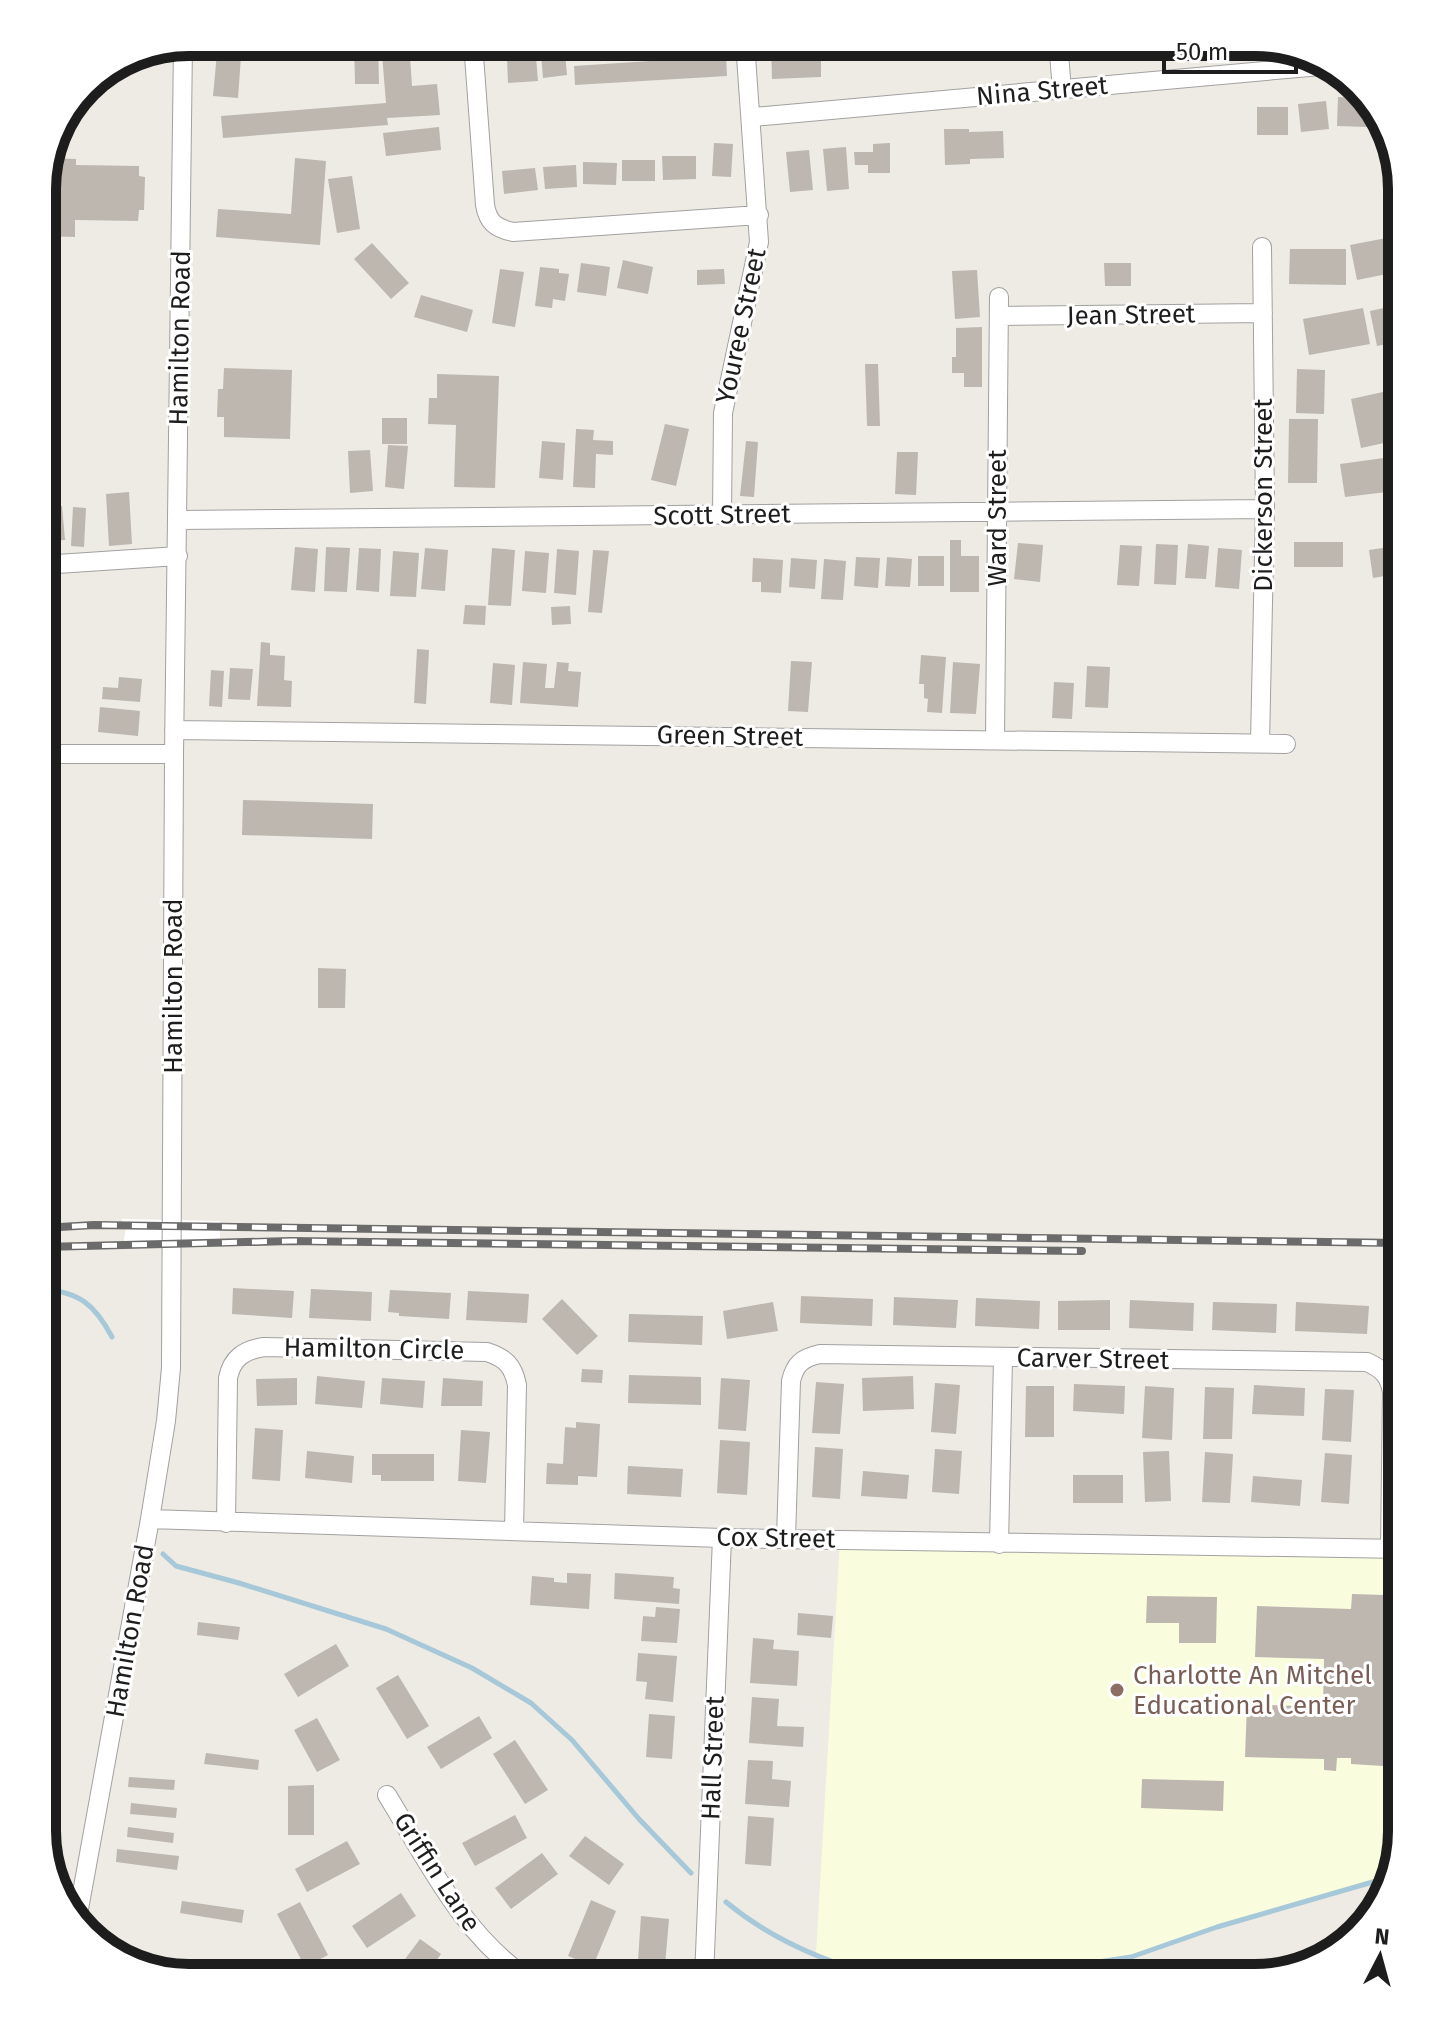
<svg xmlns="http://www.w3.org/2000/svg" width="1444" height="2020" font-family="'Fira Sans',sans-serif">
  <rect width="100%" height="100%" fill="#edebe3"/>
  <path fill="#fafddd" d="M840 1540 1402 1549V1831L1390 1877 1217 1927 1131 1957 1053 1970 994 1978H887L816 1954Z"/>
  <path fill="#fff" d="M121 1219 220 1221V1246L123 1248 126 1226Z"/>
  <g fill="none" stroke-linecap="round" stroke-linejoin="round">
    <path stroke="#a6c8d8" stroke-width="5" d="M42 1289C80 1292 95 1305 112 1337
      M163 1554 176 1566 239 1583 386 1629 472 1668 531 1703 572 1740 639 1819 691 1873
      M726 1902C772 1940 829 1964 887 1978
      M994 1978 1131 1957 1217 1927 1390 1877"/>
  </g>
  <path fill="#bdb7b0" d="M218 42H242L238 98 213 96Z
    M354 42H378L379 84H355Z
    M381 42H409L412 86 437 84 440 115 387 118 388 125 223 138 221 116 386 103Z
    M540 42H564L567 75 543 78Z
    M771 42H830V60L821 61V77L772 79Z
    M726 56 727 76 575 85 574 66Z
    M536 57 538 81 508 83 507 59Z
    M1338 97 1364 98 1368 101V127L1337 126Z
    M1326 101 1329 129 1301 132 1298 104Z
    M1257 107H1288V135H1257Z
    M439 127 441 150 386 156 383 133Z
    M944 129H969V132L1003 131 1004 158 970 159V164L945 165Z
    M714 143 733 144 731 177 712 176Z
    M890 143V173H868V165H855L854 152H873V144Z
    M846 147 849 189 827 191 823 149Z
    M809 150 813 190 790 192 786 152Z
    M662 156H696V179L663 180Z
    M48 158 76 159V165L139 166V176L145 177 144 210H139L138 221 75 220V237L42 236V179Z
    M295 158 326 161 320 245 216 237 218 209 291 214Z
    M622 160H655V181H622Z
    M583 162 617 163 616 185 583 184Z
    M576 165 577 187 545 189 543 167Z
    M535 168 538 190 504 194 502 171Z
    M352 176 360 229 337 233 328 179Z
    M1402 235V271L1357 280 1350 245Z
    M372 243 409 283 391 299 354 259Z
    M1290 249H1346V285L1289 284Z
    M623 260 653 267 648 294 617 288Z
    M581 263 610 267 606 296 577 292Z
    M1104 263H1131V286H1105Z
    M540 267 559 269V273L569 274 565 301 553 299 552 308 535 306Z
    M500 269 524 272 515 327 492 323Z
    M724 269 725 284 697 285V270Z
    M977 270 980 317 955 319 952 271Z
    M421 295 473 310 467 332 414 317Z
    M1402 304V341L1377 346 1370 311Z
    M1363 308 1370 344 1309 355 1303 319Z
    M982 327V387H964V373H952V357H956V328Z
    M865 364H878L880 426H867Z
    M224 368 292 370 290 439 224 437V417H217L218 389H223Z
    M1297 369 1325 370 1324 414 1296 413Z
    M437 374 499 376 495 488 454 487 456 425 428 424 429 398H437Z
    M1392 376 1393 383 1402 381V398L1391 400 1386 377Z
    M1383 392 1393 441 1361 448 1351 399Z
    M382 418H407V444H382Z
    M1289 419H1318L1317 483H1288Z
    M665 424 689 429 676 486 651 480Z
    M576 429 594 430 593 440 613 441V455L596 454 595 488 573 487Z
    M542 441 565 443 563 480 539 478Z
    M746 441 758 442 754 497 740 496Z
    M388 445 408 446 404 489 385 487Z
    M370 450 373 491 350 493 348 451Z
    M897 452H918L916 495 895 494Z
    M1391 457 1395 491 1345 497 1340 464Z
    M129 492 132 544 109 546 106 494Z
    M62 506 65 540 42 541V507Z
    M73 507 86 508 84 547 71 546Z
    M950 540H961V556H979V592H950Z
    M1294 542H1343V567H1294Z
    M1018 543 1043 545 1040 582 1014 579Z
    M1156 544 1178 545 1176 585 1154 584Z
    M1188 544 1209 546 1206 579 1185 578Z
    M1120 545 1142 546 1139 586 1117 585Z
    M1402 545V573L1373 578 1369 550Z
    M295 547 318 549 315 592 291 590Z
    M326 547 350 548 347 592 324 591Z
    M359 548 381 549 379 592 356 590Z
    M425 548 448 550 445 591 421 589Z
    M492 548 515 550 511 606 488 605Z
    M1218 548 1242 550 1239 589 1215 587Z
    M557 549 579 551 576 595 554 593Z
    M593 550 609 551 602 613 588 612Z
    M393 551 419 553 416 597 390 596Z
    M525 551 549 553 546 593 522 591Z
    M918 556H944V586H918Z
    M856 557 880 558 878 588 854 586Z
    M887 557 912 559 910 587 885 586Z
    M753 558 783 560 781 593 761 592V582H752Z
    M791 558 817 560 815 589 789 587Z
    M824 559 846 561 843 600 821 599Z
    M465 605 486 606 485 625 463 624Z
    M570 606 571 624 552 625 551 607Z
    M1402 630V693L1394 694 1384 633Z
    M261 642 270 643V655L285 656 284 680 292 681 291 707 257 706Z
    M417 649 429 650 426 704 414 703Z
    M921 655 946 657 942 713 927 712 928 699 924 698V684H919Z
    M791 661 812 662 808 712 788 711Z
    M523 662 547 664 545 688H554L557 662 569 663 568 671 581 672 578 707 520 703Z
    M953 662 980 664 976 714 950 713Z
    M493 663 515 665 512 705 490 703Z
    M1087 666 1110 667 1108 708 1085 707Z
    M230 668 253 669 250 700 228 699Z
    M211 670 224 671 222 707 209 706Z
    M119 677 142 679 140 702 102 699 103 687 118 688Z
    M1054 682 1074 683 1072 719 1052 718Z
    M42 692H50V721H42Z
    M100 707 140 711 138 736 98 732Z
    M243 800 373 804 372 839 242 835Z
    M318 968 346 969 345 1008H318Z
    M233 1288 294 1291 292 1318 232 1314Z
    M311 1289 372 1292 371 1321 309 1318Z
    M390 1290 451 1293 449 1319 399 1316V1313L388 1312Z
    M468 1291 529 1294 527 1323 466 1320Z
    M801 1296 873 1299 872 1326 800 1323Z
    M894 1297 958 1300 956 1328 893 1325Z
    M976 1298 1040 1301 1039 1329 975 1326Z
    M562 1299 598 1336 577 1355 542 1319Z
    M1110 1300V1330H1058V1301Z
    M1130 1300 1194 1303 1193 1331 1129 1328Z
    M773 1302 778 1331 727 1339 723 1311Z
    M1213 1302 1277 1304 1276 1333 1212 1330Z
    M1296 1302 1369 1306 1367 1334 1295 1331Z
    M1395 1311 1402 1313V1343L1389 1340Z
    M629 1314 703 1316 702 1345 628 1342Z
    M42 1358 51 1359 45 1510 42 1509Z
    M582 1369 603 1370 602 1383 581 1382Z
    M629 1375 701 1377V1405L628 1403Z
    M317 1376 365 1381 362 1408 315 1404Z
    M913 1376 914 1409 863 1411 862 1378Z
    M297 1378V1405L257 1406 256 1379Z
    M382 1378 425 1381 423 1408 380 1404Z
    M443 1378 483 1381 482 1406H441Z
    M721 1378 750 1380 746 1431 718 1429Z
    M816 1382 844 1384 840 1434 812 1433Z
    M935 1383 960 1385 956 1434 931 1432Z
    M1074 1384 1125 1386 1124 1414 1073 1411Z
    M1254 1385 1305 1388 1304 1416 1252 1414Z
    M1026 1386H1054V1437H1025Z
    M1145 1386 1174 1388 1172 1440 1142 1438Z
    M1205 1387 1234 1388 1232 1439H1203Z
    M1325 1389 1354 1390 1351 1442 1322 1440Z
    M576 1422 600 1424 597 1477 578 1476V1485L546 1484 547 1463 563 1464 565 1427 576 1428Z
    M255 1428 283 1430 280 1481 252 1479Z
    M461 1430 490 1432 486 1483 458 1481Z
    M720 1440 750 1442 747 1495 717 1493Z
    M815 1447 843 1449 840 1499 812 1497Z
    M935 1449 962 1451 959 1494 932 1492Z
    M307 1451 354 1456 352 1483 305 1478Z
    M1169 1451 1171 1501 1145 1502 1143 1452Z
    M1205 1452 1233 1454 1230 1503 1202 1502Z
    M1325 1453 1352 1455 1349 1504 1321 1502Z
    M372 1454H434V1481H381V1475H372Z
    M628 1466 683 1469 681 1497 627 1494Z
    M863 1471 909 1475 907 1499 861 1496Z
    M1073 1475H1123V1503H1073Z
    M1253 1476 1302 1480 1300 1506 1251 1502Z
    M567 1573 591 1574 589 1609 530 1605 532 1576 554 1578V1582L567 1583Z
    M615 1573 674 1577 673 1588 680 1589 679 1604 614 1599Z
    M1352 1594 1385 1595V1607L1402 1608V1757H1383V1766L1351 1764V1758H1337L1336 1771 1324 1770V1759L1245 1757 1247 1704 1323 1707 1324 1659 1255 1657 1257 1606 1351 1609Z
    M1147 1596 1217 1597 1216 1643H1179V1623H1146Z
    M656 1607 680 1609 677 1643 641 1641 643 1616 655 1617Z
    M798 1613 833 1616 831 1638 797 1635Z
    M198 1622 240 1627 238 1640 197 1635Z
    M42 1627H60V1648L42 1647Z
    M753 1638 774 1640 773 1649 799 1651 797 1686 750 1683Z
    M336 1644 349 1666 298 1697 284 1674Z
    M638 1653 677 1656 673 1702 645 1699 647 1682 636 1681Z
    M398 1675 429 1726 407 1739 376 1688Z
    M752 1697 779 1699 777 1726 804 1727 803 1747 749 1743Z
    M649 1714 675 1716 672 1759 646 1757Z
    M479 1716 492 1738 441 1769 427 1747Z
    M317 1718 340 1760 317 1772 294 1730Z
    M515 1740 548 1790 525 1804 493 1754Z
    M42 1753H54L52 1811H42Z
    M206 1753 259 1760 258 1770 204 1764Z
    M748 1760 773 1761 772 1779 791 1781 789 1807 745 1804Z
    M129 1777 175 1780 174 1790 128 1787Z
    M1142 1779 1224 1781 1223 1811 1141 1808Z
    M314 1785V1835H288V1786Z
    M131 1803 177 1808 176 1818 130 1814Z
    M515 1815 527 1838 475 1866 462 1843Z
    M748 1816 774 1818 771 1866 745 1864Z
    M128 1827 174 1833 173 1843 127 1837Z
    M585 1836 624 1864 609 1885 569 1856Z
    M347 1841 360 1864 307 1892 295 1869Z
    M117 1849 179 1856 177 1870 116 1862Z
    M542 1853 558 1874 511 1909 495 1888Z
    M401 1893 416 1916 367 1948 352 1926Z
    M591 1900 616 1911 593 1966 568 1956Z
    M182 1901 244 1910 242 1923 180 1913Z
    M300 1902 328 1955 305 1967 277 1914Z
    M641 1916 669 1919 664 1977 637 1975Z
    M420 1939 441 1954 424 1978H391Z
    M746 1962 812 1966 811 1978H745Z"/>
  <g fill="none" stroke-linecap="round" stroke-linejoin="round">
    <defs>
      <path id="minor" d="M473 42 485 205C488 222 495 228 513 232L759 215
        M1058 42 1062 90
        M753 117 1332 65
        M999 316 1263 313
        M722 515 723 413 759 242 745 42
        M178 520 1265 509
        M42 565 178 556
        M174 730 1286 744
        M995 739 999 297
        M1260 743 1265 509 1262 247
        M42 754H174
        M150 1519 722 1538 1402 1549
        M226 1523 228 1378C232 1358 244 1350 264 1347L487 1352C505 1358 513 1365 517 1385L514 1531
        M786 1538 791 1381C795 1364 802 1358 820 1354L1367 1362C1382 1369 1389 1375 1392 1392L1390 1549
        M999 1544 1003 1358
        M387 1795C427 1860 462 1934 527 1978
        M77 1920 150 1519 166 1421 171 1368 174 754 183 44
        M704 1978 722 1538"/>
    </defs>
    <use href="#minor" stroke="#a1a1a1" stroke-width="20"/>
    <use href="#minor" stroke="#fff" stroke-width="18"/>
    <defs>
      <path id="rail" d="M42 1228 94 1225 1402 1243
        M42 1247 291 1241 1082 1251"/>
    </defs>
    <use href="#rail" stroke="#6b6b6b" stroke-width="8"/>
    <use href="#rail" stroke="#fff" stroke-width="5" stroke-dasharray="15" stroke-linecap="butt"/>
  </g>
  <circle fill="#8d6e63" stroke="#fff" stroke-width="3" cx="1117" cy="1690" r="8"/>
  <g text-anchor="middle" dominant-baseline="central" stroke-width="6" stroke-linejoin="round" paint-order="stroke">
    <g font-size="26" fill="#1d1d1d" stroke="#fff">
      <text transform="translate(1042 91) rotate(-5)">Nina Street</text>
      <text transform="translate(1131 315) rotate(-1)">Jean Street</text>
      <text transform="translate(741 326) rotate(-78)">Youree Street</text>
      <text transform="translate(180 338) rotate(-89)">Hamilton Road</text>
      <text transform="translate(1263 495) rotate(-90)">Dickerson Street</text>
      <text transform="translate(722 515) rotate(-1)">Scott Street</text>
      <text transform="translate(997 518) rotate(-90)">Ward Street</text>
      <text transform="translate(730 736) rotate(1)">Green Street</text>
      <text transform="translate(173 986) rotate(-90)">Hamilton Road</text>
      <text transform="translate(374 1349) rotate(1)">Hamilton Circle</text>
      <text transform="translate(1093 1359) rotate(1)">Carver Street</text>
      <text transform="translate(776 1538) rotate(1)">Cox Street</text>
      <text transform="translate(130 1631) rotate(-80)">Hamilton Road</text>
      <text transform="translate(713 1758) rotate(-88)">Hall Street</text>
      <text transform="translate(437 1872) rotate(57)">Griffin Lane</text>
    </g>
    <g font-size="26" fill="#785e54" stroke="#fff" text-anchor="start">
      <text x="1133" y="1675">Charlotte An Mitchel<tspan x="1133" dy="30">Educational Center</tspan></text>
    </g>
  </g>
  <path d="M0 0H1444V2020H0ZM189 56H1255A133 133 0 0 1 1388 189V1831A133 133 0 0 1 1255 1964H189A133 133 0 0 1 56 1831V189A133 133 0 0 1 189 56Z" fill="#fff" fill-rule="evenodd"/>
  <path fill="none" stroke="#1d1d1d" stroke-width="10" d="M189 56H1255A133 133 0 0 1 1388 189V1831A133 133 0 0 1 1255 1964H189A133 133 0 0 1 56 1831V189A133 133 0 0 1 189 56Z"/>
  <g transform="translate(1380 1956) rotate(6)" stroke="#ffffff" stroke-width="6" paint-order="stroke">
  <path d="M0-6L14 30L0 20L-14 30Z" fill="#1d1d1d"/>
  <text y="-12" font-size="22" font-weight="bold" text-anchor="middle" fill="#1d1d1d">N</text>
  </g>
  <path d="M1164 60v12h132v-12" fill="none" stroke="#1d1d1d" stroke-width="4"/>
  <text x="1176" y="60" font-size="24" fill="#1d1d1d" stroke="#ffffff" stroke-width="6" paint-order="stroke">50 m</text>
</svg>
